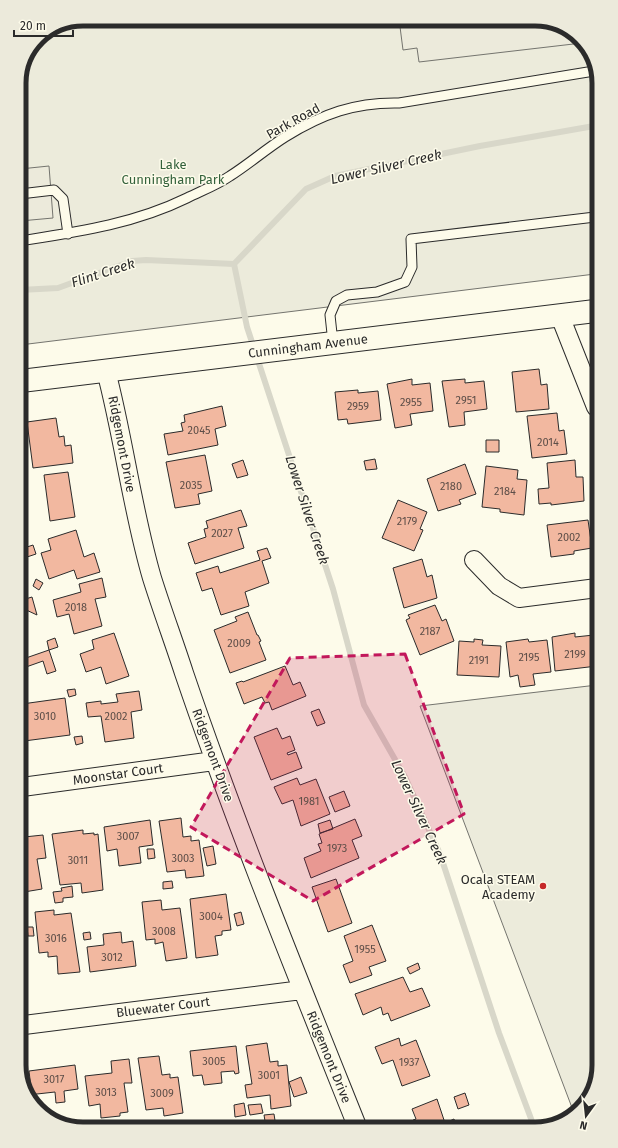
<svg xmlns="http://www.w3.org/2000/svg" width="618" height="1148" font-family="'Fira Sans',sans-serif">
  <rect width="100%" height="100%" fill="#fdfbea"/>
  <path fill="#ecebdb" stroke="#74746e" d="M83 19H540L574 32 594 58 595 274 20 345 19 79 38 37Z
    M597 685 599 1066 588 1101 574 1113 420 706Z"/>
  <path fill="#eceadb" stroke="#74746e" d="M399 19H540L574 32 582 43 419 62 417 48 403 50Z
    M49 166 53 218 20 221V169Z"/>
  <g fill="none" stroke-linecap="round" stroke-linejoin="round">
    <path stroke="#d8d7c9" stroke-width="6" d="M20 290 58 288 132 261 146 260 234 264
      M533 1124 499 1033 440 854 405 777 364 705 333 589 247 327 234 264 306 189 335 176 480 146 594 126"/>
  </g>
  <path fill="#f2b8a0" stroke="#2b2b2b" d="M539 369 541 385 547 384 549 409 516 412 512 372Z
    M412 379V385L430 383 433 411 410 414 412 425 395 428 387 384Z
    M465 379V383L484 381 487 409 464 412 465 425 449 427 442 381Z
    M358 390V393L378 391 381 420 348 424 347 419 338 420 335 392Z
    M222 406 226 426 215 429 218 445 168 455 164 434 183 431 181 423 185 422 184 415Z
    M557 413 559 431 564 430 567 454 532 458 527 416Z
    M56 418 59 437 64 436 65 446 71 445 73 463 33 468 27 422Z
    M486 440H499V452H486Z
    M205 455 212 491 198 494 200 504 175 508 166 462Z
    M375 459 377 469 366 470 364 461Z
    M243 460 248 475 237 478 232 464Z
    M575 460 576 477H583L584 501 551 505V503L539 504 538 489 549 488 547 463Z
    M465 464 476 494 459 500 461 504 438 511 427 479Z
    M486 466 518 470 517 479 527 480 524 515 500 512V509L482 507Z
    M68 472 75 517 50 521 44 475Z
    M398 500 427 512 420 529 423 530 414 551 382 538Z
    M241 510 247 526 238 528 244 548 195 564 188 543 206 537 204 529 208 528 206 521Z
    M588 520 592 548 574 551V554L551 557 547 525Z
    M76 530 84 557 94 553 100 572 77 579 74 570 49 579 41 553 51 550 48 539Z
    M33 545 36 554 27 557 24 548Z
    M267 548 271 558 262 561 269 583 245 592 249 606 221 615 212 588 202 591 196 573 218 566 220 573 260 560 257 551Z
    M422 559 427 577 432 575 437 598 404 608 393 568Z
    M102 578 106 597 95 599 102 626 74 634 69 614 57 617 53 600 81 592 79 584Z
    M36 579 43 583 39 590 33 586Z
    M32 597 37 615 22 608V600Z
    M435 605 442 621 446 619 454 641 420 655 406 620 410 618 408 615Z
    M248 612 257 635H258L261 641 259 642 266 660 230 673 214 630 237 621 235 617Z
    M114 633 129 676 106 684 101 667 86 672 80 654 94 649 92 640Z
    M575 633V637L594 635 597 666 555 671 552 637Z
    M55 638 58 647 49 650 47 641Z
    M474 639 483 640 482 645 501 646 499 677 457 675 459 641 474 642Z
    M528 639 529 642 547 640 551 672 533 674 535 685 520 687 518 675 510 677 506 642Z
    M49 650 56 671 47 674 43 661 26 667 23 659Z
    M285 666 293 685 300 682 306 696 272 710 269 702 265 703 262 697 244 704 236 683 242 681 243 682Z
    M75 689 76 695 69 697 67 690Z
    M139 691 142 710 131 712 134 738 105 742 101 716 88 717 86 703 101 701V704L118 702 116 694Z
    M65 698 70 735 24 741 22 704Z
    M319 709 325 723 317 726 311 712Z
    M277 728 282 739 290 736 295 750 287 753 288 755 296 752 302 768 271 780 254 737Z
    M82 736 83 743 76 745 74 737Z
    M297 778 300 785 316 779 330 814 301 826 293 800 282 804 274 787Z
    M344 791 350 806 335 812 329 797Z
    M181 818 183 837 191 836V841L199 840 204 876 186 878 185 870 167 872 159 821Z
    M355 819 362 836 352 840 359 858 311 878 304 858 321 851 318 844 322 843 319 834Z
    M150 820 153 845 139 847 141 863 119 866 117 849 107 851 104 827Z
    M330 820 333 829 320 833 318 824Z
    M83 830V834L94 833V835L98 834 103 890 82 893 81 883 60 885 52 834Z
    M43 835 46 858 37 859 42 889 24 892 23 848H25L24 837Z
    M213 846 216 864 207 866 203 848Z
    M147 849H154L155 858 148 859Z
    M336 879 352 923 328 932 312 887Z
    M172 881 173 888 163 889V882Z
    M72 886 73 897 63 898V902L55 903 53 892 62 891 61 888Z
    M226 894 231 930 222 931V935L215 936 218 955 196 958 190 899Z
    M161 900 162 910 180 908 187 958 166 961 163 942 155 944V939L146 940 142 902Z
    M54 910V915L71 913 80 972 58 974 57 956 48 957V952L39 953 35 912Z
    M241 912 244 924 237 926 234 914Z
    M372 925 386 961 369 967 372 975 350 983 343 965 353 961 344 936Z
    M27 927H33L34 936H28Z
    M90 932 91 939 84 940 83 933Z
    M121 932 122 943 133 941 136 966 90 972 87 947 104 945 103 934Z
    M418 963 420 969 410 974 407 968Z
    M403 977 410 992 422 988 430 1006 391 1021 388 1013 383 1015 381 1007 363 1015 355 994Z
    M399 1038 401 1046 416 1040 430 1076 402 1086 393 1060 382 1064 375 1047Z
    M267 1043 270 1062 278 1061V1066L287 1065 291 1106 271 1109 270 1095 247 1098 245 1085 252 1084 246 1046Z
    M236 1046 239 1073 235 1074 234 1071 221 1072 222 1083 204 1085 202 1075 193 1076 190 1051Z
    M159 1056 162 1075 170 1074V1078L178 1077 183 1113 164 1116 163 1108 146 1110 138 1058Z
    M129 1059 132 1083H124L128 1112 120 1113V1116L101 1118 100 1104 89 1106 85 1076 112 1073 111 1061Z
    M75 1065 78 1089 64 1091 65 1102 56 1103 55 1092 28 1095 27 1089 31 1088 29 1071Z
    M301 1077 307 1093 294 1097 289 1082Z
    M465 1093 469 1105 458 1109 454 1097Z
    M437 1099 445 1123 454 1119 456 1125 415 1126 413 1120 416 1119 412 1109Z
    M244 1103 246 1115 235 1117 234 1105Z
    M261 1104 263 1113 250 1115 248 1105Z
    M274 1114 276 1127H266L264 1115Z
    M80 1122 81 1127H84V1129L74 1127V1123Z
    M297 1123 298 1127H283V1124Z"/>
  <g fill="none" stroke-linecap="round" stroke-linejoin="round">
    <defs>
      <path id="lane" d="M20 194 54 190 63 199 68 234
        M20 241C77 232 134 224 187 198 201 191 217 185 230 176 249 164 266 149 285 137 322 114 355 102 399 103L594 71
        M333 343 330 315 336 301 347 295 377 292 405 282 412 267 411 239 595 217"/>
      <path id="street" d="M560 316 596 407
        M106 371C124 439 132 510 152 578 162 610 174 642 184 673 236 826 297 976 357 1126
        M474 560 499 586 519 598 597 588
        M22 787 214 761
        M24 1025 302 990"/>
      <path id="secondary" d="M21 381 595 311"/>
    </defs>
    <use href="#lane" stroke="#2b2b2b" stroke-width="11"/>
    <use href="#street" stroke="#2b2b2b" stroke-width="20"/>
    <use href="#secondary" stroke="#2b2b2b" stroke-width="24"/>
    <use href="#lane" stroke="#fdfbea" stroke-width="9"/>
    <use href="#street" stroke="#fdfbea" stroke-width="18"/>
    <use href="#secondary" stroke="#fdfbea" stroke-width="22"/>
  </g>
  <path fill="#c2185b" fill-opacity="0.2" stroke="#c2185b" stroke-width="3" stroke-dasharray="8 5" stroke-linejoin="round" d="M405 654 464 814 313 901 191 827 290 658Z"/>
  <circle fill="#c62828" stroke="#fdfbea" stroke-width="1.5" cx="543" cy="886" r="4"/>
  <g text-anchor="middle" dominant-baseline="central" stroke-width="3" stroke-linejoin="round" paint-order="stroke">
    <g font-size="11" fill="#5d4e48">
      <text x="466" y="400">2951</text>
      <text x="411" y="402">2955</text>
      <text x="358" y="406">2959</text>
      <text x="199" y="430">2045</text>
      <text x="548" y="442">2014</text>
      <text x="191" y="485">2035</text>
      <text x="451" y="486">2180</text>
      <text x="505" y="491">2184</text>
      <text x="407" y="521">2179</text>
      <text x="222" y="533">2027</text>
      <text x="569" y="537">2002</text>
      <text x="76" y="607">2018</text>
      <text x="430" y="631">2187</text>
      <text x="239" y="643">2009</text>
      <text x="575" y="654">2199</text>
      <text x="529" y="657">2195</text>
      <text x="479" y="660">2191</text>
      <text x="45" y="716">3010</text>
      <text x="116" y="716">2002</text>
      <text x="309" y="801">1981</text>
      <text x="128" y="836">3007</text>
      <text x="337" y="848">1973</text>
      <text x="183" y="858">3003</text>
      <text x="78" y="860">3011</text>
      <text x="211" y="916">3004</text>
      <text x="164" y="931">3008</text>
      <text x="56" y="938">3016</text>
      <text x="365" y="949">1955</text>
      <text x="112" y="957">3012</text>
      <text x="214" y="1061">3005</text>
      <text x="409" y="1062">1937</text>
      <text x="269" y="1075">3001</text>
      <text x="54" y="1079">3017</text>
      <text x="106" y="1092">3013</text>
      <text x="162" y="1093">3009</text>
    </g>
    <g font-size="13" fill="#2b2b2b" stroke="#fdfbea">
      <text transform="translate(293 121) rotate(-29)">Park Road</text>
      <text transform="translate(308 346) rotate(-7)">Cunningham Avenue</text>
      <text transform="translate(122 444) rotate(79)">Ridgemont Drive</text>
      <text transform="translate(213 755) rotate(70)">Ridgemont Drive</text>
      <text transform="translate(118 774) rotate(-8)">Moonstar Court</text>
      <text transform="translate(163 1007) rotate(-7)">Bluewater Court</text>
      <text transform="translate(329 1057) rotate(68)">Ridgemont Drive</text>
    </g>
    <g font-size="13" fill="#34623c" stroke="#fdfbea">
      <text x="173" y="164">Lake<tspan x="173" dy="15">Cunningham Park</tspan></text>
    </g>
    <g font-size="13" fill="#2b2b2b" stroke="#fdfbea" text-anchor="end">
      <text x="535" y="879">Ocala STEAM<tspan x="535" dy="15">Academy</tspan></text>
    </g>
    <g font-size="14" font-style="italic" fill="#2b2b2b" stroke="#fdfbea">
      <text transform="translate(386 167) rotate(-13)">Lower Silver Creek</text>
      <text transform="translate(103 273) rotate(-18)">Flint Creek</text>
      <text transform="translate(307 510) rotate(72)">Lower Silver Creek</text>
      <text transform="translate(419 812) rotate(65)">Lower Silver Creek</text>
    </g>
  </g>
  <path d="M0 0H618V1148H0ZM83 26H535A57 57 0 0 1 592 83V1065A57 57 0 0 1 535 1122H83A57 57 0 0 1 26 1065V83A57 57 0 0 1 83 26Z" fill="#eceadb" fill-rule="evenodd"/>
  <path fill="none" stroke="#2b2b2b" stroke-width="5" d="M83 26H535A57 57 0 0 1 592 83V1065A57 57 0 0 1 535 1122H83A57 57 0 0 1 26 1065V83A57 57 0 0 1 83 26Z"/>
  <g transform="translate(586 1116) rotate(195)" stroke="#fdfbea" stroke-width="3" paint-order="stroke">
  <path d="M0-3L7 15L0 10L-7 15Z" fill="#2b2b2b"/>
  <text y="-6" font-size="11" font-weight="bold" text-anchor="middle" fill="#2b2b2b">N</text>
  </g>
  <path d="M14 30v6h59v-6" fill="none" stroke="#2b2b2b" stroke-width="2"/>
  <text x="20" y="30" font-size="12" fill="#2b2b2b" stroke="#fdfbea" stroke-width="3" paint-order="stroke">20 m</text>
</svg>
